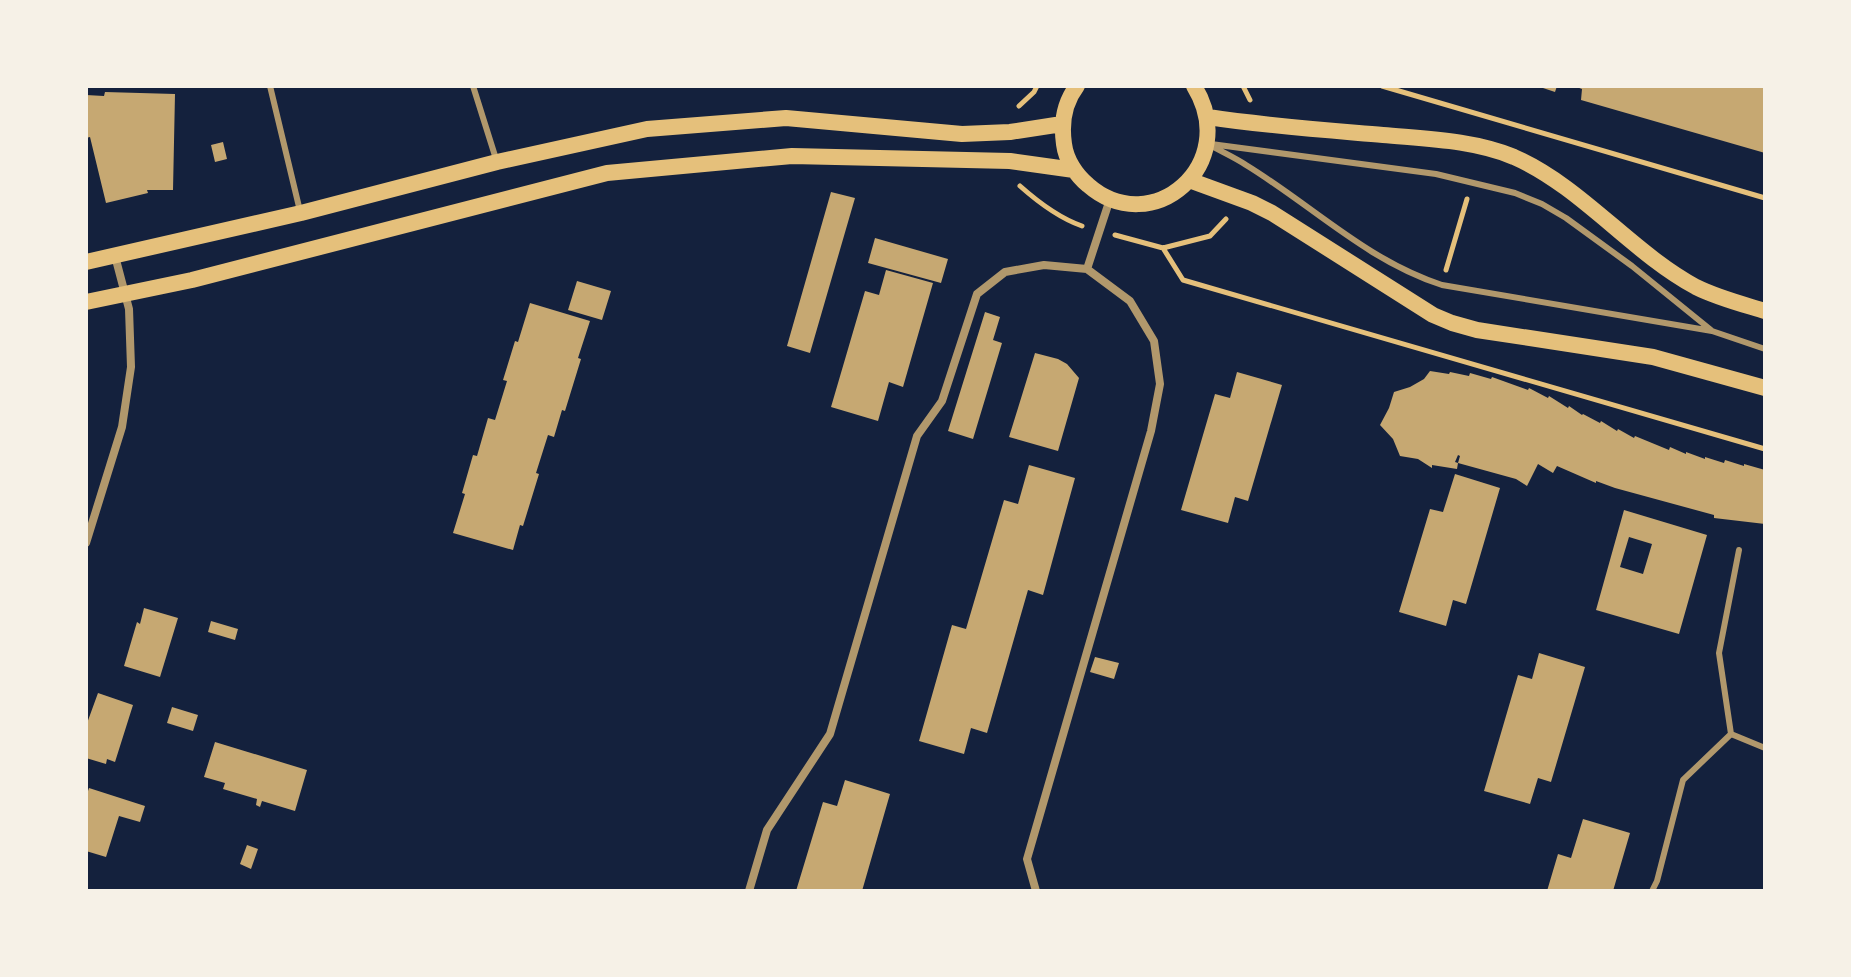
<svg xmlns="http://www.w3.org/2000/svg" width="1851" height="977" font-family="'IBM Plex Sans',sans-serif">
  <rect width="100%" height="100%" fill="#14213d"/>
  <path fill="#c6a872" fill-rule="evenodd" d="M1537 86H1557L1555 92Z
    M1574 86H1765V153L1581 100 1582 89Z
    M105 92 175 94 173 190H147L148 193 106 203 90 137 86 138V95L104 96Z
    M223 142 227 159 215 162 211 145Z
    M831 192 855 198 810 353 787 346Z
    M875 238 948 259 941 283 868 263Z
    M886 270 933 283 903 387 889 382 878 421 831 407 865 291 879 295Z
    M577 281 611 291 602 320 568 310Z
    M530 303 590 321 578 358 581 359 565 411 562 410 554 437 548 435 536 473 539 474 523 526 520 525 513 550 453 533 465 494 462 493 473 455 477 456 488 418 495 420 507 381 503 380 515 341 518 342Z
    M985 312 1000 317 993 340 1002 343 973 439 948 431Z
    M1035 353 1058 359 1067 364 1079 378 1058 451 1009 437Z
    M1430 371 1449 374 1450 372 1469 376 1470 373 1491 379 1492 377 1528 390 1529 388 1548 398 1549 396 1568 408 1569 406 1582 415 1583 414 1600 423 1601 421 1617 431 1618 429 1634 438 1635 436 1669 450 1670 447 1686 454V452L1705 459V457L1724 463 1725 460 1744 466V464L1765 470V524L1714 518V515L1615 488 1596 481V483L1557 466 1553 473 1538 464 1527 486 1516 479 1458 463 1460 456 1458 455 1455 462 1458 463 1457 469 1432 465V468L1418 459 1400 456 1393 439 1380 425 1389 408 1394 392 1410 387 1424 379Z
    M1237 372 1282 385 1248 501 1235 497 1228 523 1181 510 1215 394 1230 398Z
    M1029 465 1075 478 1043 595 1028 590 987 733 971 728 964 754 919 741 952 625 966 629 1004 500 1018 504Z
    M1455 474 1500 488 1466 604 1453 600 1446 626 1399 612 1430 509 1443 512Z
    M1624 510 1707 535 1679 634 1596 610ZM1629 537 1652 544 1643 574 1620 567Z
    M144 608 178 618 160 677 124 666 137 622 140 624Z
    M211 621 238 629 235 640 208 632Z
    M1539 653 1585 667 1551 782 1538 778 1530 804 1484 791 1518 675 1532 679Z
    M1095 657 1119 663 1114 679 1090 672Z
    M98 693 133 705 115 762 107 759 106 764 86 758V726Z
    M172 707 198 715 193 731 167 723Z
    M215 742 307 770 295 811 262 801 260 807 256 805 257 799 223 789 225 783 204 777Z
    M845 780 890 794 862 891H796L823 802 837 806Z
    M89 788 145 806 140 822 119 816 106 857 86 851V797Z
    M1583 819 1630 833 1613 891H1547L1558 854 1571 858Z
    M247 845 258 849 251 869 240 864Z"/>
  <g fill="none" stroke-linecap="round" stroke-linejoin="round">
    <path stroke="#e5c07b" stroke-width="5" d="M1243 86 1250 100
      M1382 86 1765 198
      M1019 106 1034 92 1037 86
      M1020 186C1038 202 1059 218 1082 226
      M1115 235 1163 248 1210 236 1226 219
      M1163 248 1183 280 1765 449
      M1446 270 1467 199"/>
    <path stroke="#b1986c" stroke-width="6" d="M270 86 300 211
      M473 86 496 159
      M1208 144C1220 151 1234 157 1246 165 1313 206 1366 260 1442 285L1712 331 1765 349
      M1211 144 1436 174 1515 193 1542 204 1566 218 1632 266 1711 330
      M1739 550 1719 653 1731 734 1765 748
      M1652 891 1657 881 1683 780 1731 734"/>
    <path stroke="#b1986c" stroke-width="8" d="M86 543 122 427 131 367 129 309 115 256
      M749 891 767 830 830 734 917 436 942 401 977 294 1005 272 1044 265 1087 269
      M1036 891 1027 859 1151 431 1160 384 1154 341 1130 301 1087 269 1110 199"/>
    <path stroke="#e5c07b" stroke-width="16" d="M1077 86C1064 103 1061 123 1064 144 1066 160 1076 175 1088 185 1152 241 1242 164 1194 86
      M1208 117C1266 126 1324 130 1383 135 1426 139 1473 140 1514 157 1582 187 1631 252 1696 287 1718 298 1742 304 1765 311
      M1189 180 1252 203 1272 213 1433 315 1452 323 1477 330 1653 357 1765 388
      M86 262 301 213 497 162 647 129 786 118 962 134 1010 132 1062 124
      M86 302 192 280 607 173 792 156 1010 161 1074 170"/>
  </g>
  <rect width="1851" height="977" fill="none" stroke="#f6f1e7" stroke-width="176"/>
</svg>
